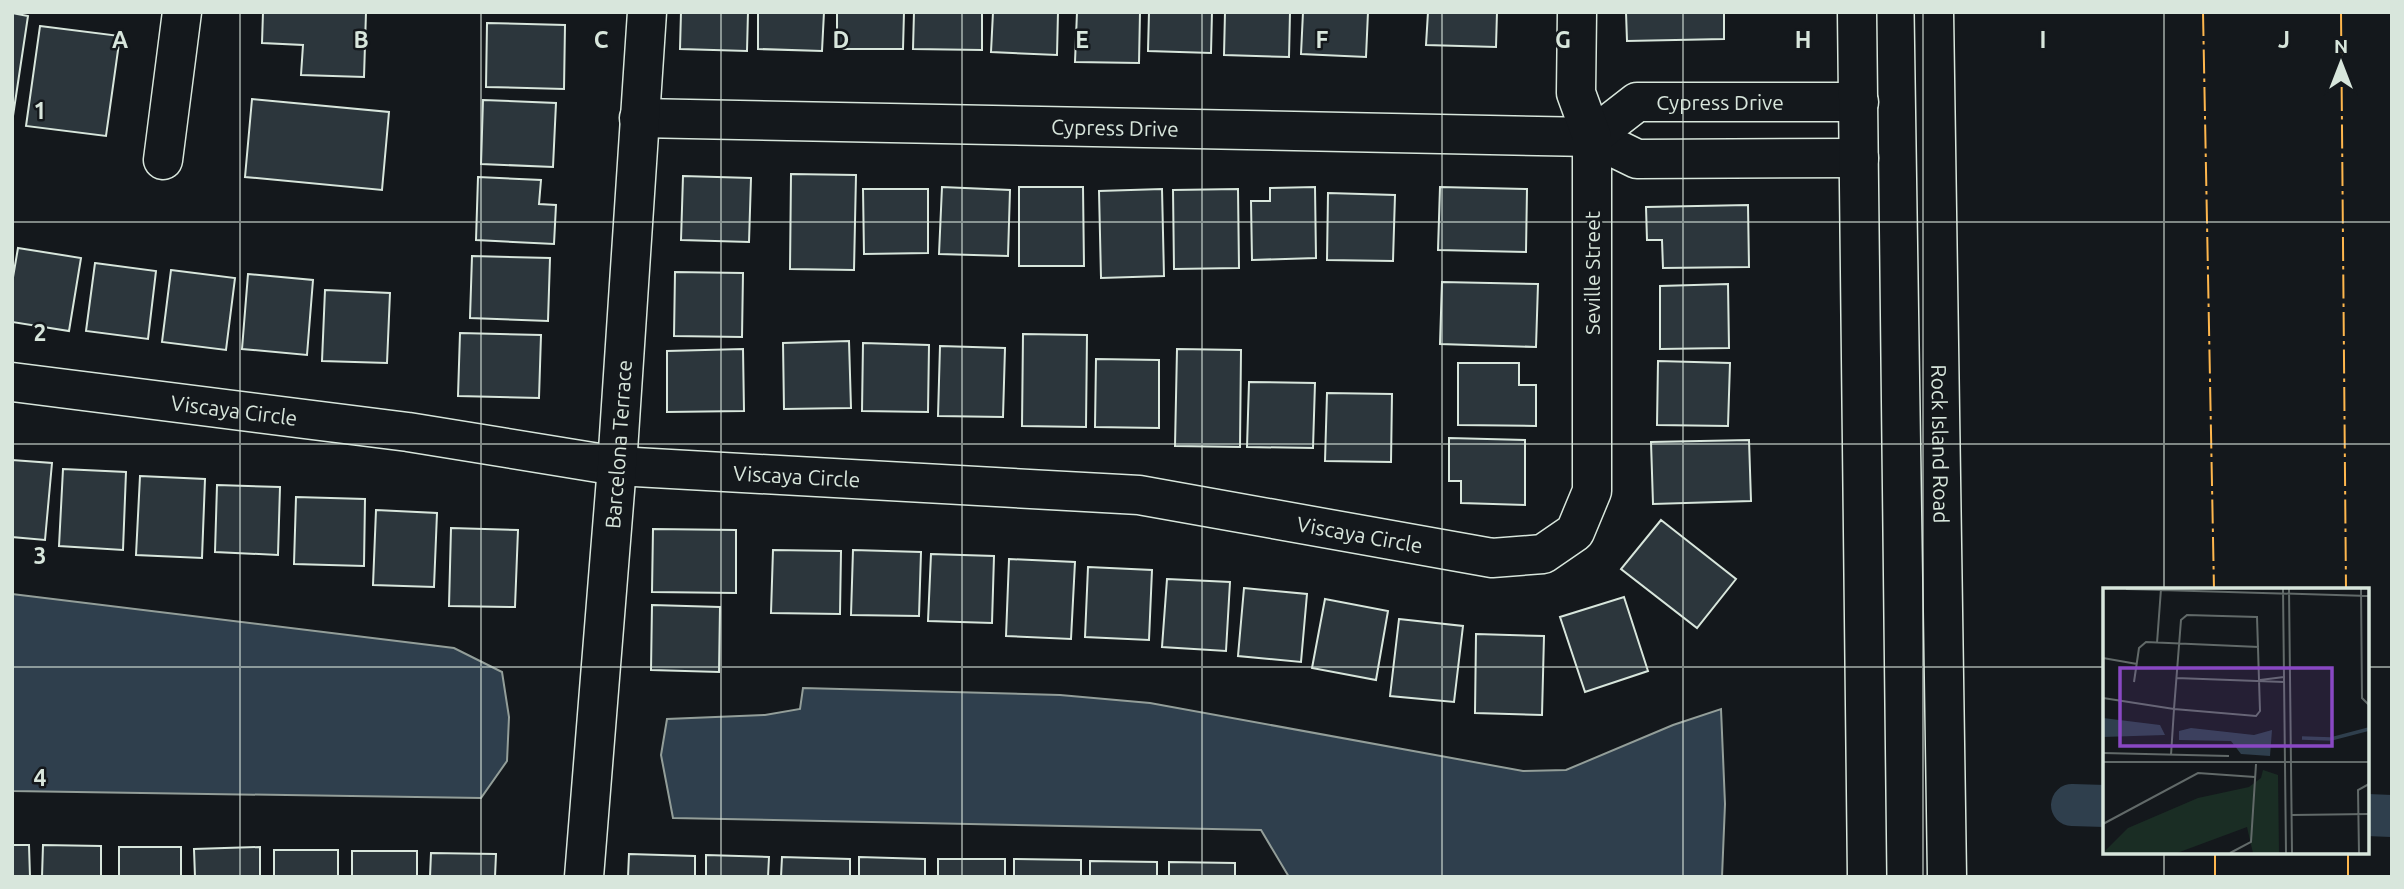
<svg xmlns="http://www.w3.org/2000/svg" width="2404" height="889" font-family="Ubuntu,sans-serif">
  <rect width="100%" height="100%" fill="#14181c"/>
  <path fill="#2f3f4d" stroke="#939e99" stroke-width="2" d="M12 594 454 648 502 672 509 717 507 761 481 798 12 791Z
    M803 688 1060 695 1150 703 1523 771 1566 770 1673 725 1721 709 1725 804 1722 877H1289L1261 830 673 818 661 755 667 719 765 715 800 709Z"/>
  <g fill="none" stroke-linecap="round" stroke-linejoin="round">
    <path stroke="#2f3f4d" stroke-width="42" d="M2072 805 2105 806
      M2367 815 2392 816"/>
  </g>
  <path fill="#2c363c" stroke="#d8e6dc" stroke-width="2" d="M263 12H366L364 77 301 75 303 45 262 43Z
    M681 12H748L747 51 680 49Z
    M758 12H824L822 51 758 49Z
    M837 12H904L903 49H837Z
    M914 12H982V50L913 49Z
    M993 12H1058L1057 55 991 52Z
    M1077 12H1140L1139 63 1075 62Z
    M1149 12H1212L1211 53 1148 51Z
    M1225 12H1290L1289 57 1224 55Z
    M1303 12H1368L1366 57 1301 54Z
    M1428 12H1497L1496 47 1426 45Z
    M1626 12H1724V39L1627 41Z
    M12 13 28 16 13 116H12Z
    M487 23 565 25 564 89 486 87Z
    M40 26 120 36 106 136 26 126Z
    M252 99 389 112 382 190 245 177Z
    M483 100 556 103 553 167 481 164Z
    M791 174 856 175 854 270 790 269Z
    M683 176 751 178 749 242 681 240Z
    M478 177 541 180 539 204 556 205 554 244 476 240Z
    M942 187 1010 190 1008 256 939 254Z
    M1019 187H1083L1084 266H1019Z
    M1315 187 1316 258 1252 260 1251 201H1270V188Z
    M1440 187 1527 189 1526 252 1438 250Z
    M863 189H928V253L864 254Z
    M1162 189 1164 276 1101 278 1099 191Z
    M1238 189 1239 268 1174 269 1173 190Z
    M1328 193 1395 195 1393 261 1327 260Z
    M1748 205 1749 267 1663 268 1662 240H1647L1646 207Z
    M18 248 81 258 69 331 12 322V283Z
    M472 256 550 258 548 321 470 318Z
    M95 263 156 271 148 339 86 331Z
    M171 270 235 278 226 350 162 342Z
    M675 272 743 273 742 337 674 336Z
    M248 274 313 280 307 355 242 349Z
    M1442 282 1538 284 1536 347 1440 344Z
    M1728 284 1729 348 1660 349V286Z
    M325 290 390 293 387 363 322 361Z
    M460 333 541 335 539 398 458 396Z
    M1023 334 1087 335 1086 427 1022 426Z
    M849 341 851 408 784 409 783 343Z
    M863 343 929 345 928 412 862 411Z
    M940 346 1005 348 1003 417 938 416Z
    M743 349 744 411 667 412V351Z
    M1177 349 1241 350 1240 447 1175 446Z
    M1096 359 1159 360V428L1095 427Z
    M1658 361 1730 363 1728 426 1657 425Z
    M1458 363H1519V385H1536V426L1458 425Z
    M1249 382 1315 383 1313 448 1247 447Z
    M1327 393 1392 394 1391 462 1325 461Z
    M1449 438 1525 440V505L1461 503V481H1449Z
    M1749 440 1751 501 1653 504 1651 442Z
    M12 460 52 463 45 540 12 537Z
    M63 469 126 472 123 550 59 546Z
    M140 476 205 479 202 558 136 555Z
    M217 485 280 487 278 555 215 552Z
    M296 497 365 499 364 566 294 564Z
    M376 510 437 513 434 587 373 585Z
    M1661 520 1736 579 1697 628 1621 569Z
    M451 528 518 530 515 607 449 606Z
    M653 529 736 530V593L652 592Z
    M773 550 841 551 840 614 771 613Z
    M853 550 921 552 919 616 851 615Z
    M931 554 994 556 992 623 928 621Z
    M1009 559 1075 562 1071 639 1006 636Z
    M1088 567 1152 570 1149 640 1085 637Z
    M1167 579 1230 582 1226 651 1162 647Z
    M1244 588 1307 594 1301 662 1238 656Z
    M1624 597 1648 671 1585 692 1560 617Z
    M1325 599 1388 611 1376 680 1312 668Z
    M652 605 720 607 719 672 651 670Z
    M1399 619 1463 626 1454 702 1390 696Z
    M1476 634 1544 636 1542 715 1475 713Z
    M12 845H29L30 877H12Z
    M43 845 101 846V877H42Z
    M119 847H181V877H119Z
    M260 847V877H195L194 849Z
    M274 850H338V877H274Z
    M352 851H417V877H352Z
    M431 853 496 854 495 877H430Z
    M629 854 695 856V877H628Z
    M706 855 769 857 768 877H706Z
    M782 857 850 859V877H781Z
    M859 857 925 859V877H859Z
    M938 859H1005V877H938Z
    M1014 859 1081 860V877H1014Z
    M1090 861 1157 862V877H1090Z
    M1169 862 1235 863V877H1169Z"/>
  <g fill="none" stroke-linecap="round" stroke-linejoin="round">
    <defs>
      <g id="minor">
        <path id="s1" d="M639 118 1592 137 1637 159 1859 158"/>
        <path id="s2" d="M1592 137 1637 102H1859"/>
        <path d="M163 160 182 12"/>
        <path id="s3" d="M12 382 408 432 617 466 1139 495 1492 558 1543 554 1575 532 1592 491V137L1576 93 1577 12"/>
        <path id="s4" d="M584 877 617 466 647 12"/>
      </g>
      <g id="major">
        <path d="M1857 12 1867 877"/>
        <path id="s5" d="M1934 12 1947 877"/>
      </g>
    </defs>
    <use href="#minor" stroke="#d8e6dc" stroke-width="41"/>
    <use href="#major" stroke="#d8e6dc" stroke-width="41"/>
    <use href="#minor" stroke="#14181c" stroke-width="38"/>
    <use href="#major" stroke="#14181c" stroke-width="38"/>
    <path stroke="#ffb74d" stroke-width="2" stroke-dasharray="24 5 3.5 5" stroke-linecap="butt" d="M2203 12 2214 590
      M2341 12 2346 590
      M2215 852V877
      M2348 852V877"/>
  </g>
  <path fill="none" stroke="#d8e6dc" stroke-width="2" stroke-opacity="0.55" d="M240 12V877M481 12V877M721 12V877M962 12V877M1202 12V877M1442 12V877M1683 12V877M1923 12V877M2164 12V590M12 222H2392M12 444H2392M12 667H2105M2367 667H2392M2164 852V877"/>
  <g text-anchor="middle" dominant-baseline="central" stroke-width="5" stroke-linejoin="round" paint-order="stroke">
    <g font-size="21" fill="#d8e6dc" stroke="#14181c">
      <text stroke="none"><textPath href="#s2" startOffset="140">Cypress Drive</textPath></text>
      <text stroke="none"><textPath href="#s1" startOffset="476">Cypress Drive</textPath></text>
      <text transform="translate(1592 273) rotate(-90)">Seville Street</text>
      <text stroke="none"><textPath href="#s3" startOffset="224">Viscaya Circle</textPath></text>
      <text stroke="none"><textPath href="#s5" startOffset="432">Rock Island Road</textPath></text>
      <text stroke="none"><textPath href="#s4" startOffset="434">Barcelona Terrace</textPath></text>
      <text stroke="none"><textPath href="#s3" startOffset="791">Viscaya Circle</textPath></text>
      <text stroke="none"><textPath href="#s3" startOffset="1358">Viscaya Circle</textPath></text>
    </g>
  </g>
  <g transform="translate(2103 588)">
    <rect width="266" height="266" fill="#14181c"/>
    <path d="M160 182 175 187 176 265H150L144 239 74 265H0L25 240 95 210 146 199 158 190Z" fill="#1a2d24"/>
    <path d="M0 130 57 137 62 147 0 149ZM88 140 151 147 169 142 167 168 138 166 128 153 76 152V143Z" fill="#2f3f4d"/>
    <path fill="none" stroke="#2f3f4d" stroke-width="3.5" d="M199 150 228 151 266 141"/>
    <path fill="none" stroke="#626a69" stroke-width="2" d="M23 1 266 8M180 1 183 265M186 1 189 265M258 1 259 110 266 117M54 55 58 1M0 70 34 76M73 90 181 94M157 92 181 89M31 94 36 60 43 54 156 59M0 110 71 121 153 128 157 123 154 29 84 27 78 32 71 121 68 167M0 165 126 168M0 174H266M189 227 266 226M0 236 95 185 152 189M127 265 148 254 153 176M256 265 255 202 266 196"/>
    <path fill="#8948c3" fill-opacity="0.15" stroke="#8948c3" stroke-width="3.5" d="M17 80H229V158H17Z"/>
    <rect width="266" height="266" fill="none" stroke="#d8e6dc" stroke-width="3.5"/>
  </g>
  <g font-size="23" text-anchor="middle" font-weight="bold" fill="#d8e6dc" stroke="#14181c" stroke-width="5" stroke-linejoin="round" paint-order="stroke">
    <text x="120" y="48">A</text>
    <text x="361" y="48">B</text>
    <text x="601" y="48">C</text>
    <text x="841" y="48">D</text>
    <text x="1082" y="48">E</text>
    <text x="1322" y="48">F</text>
    <text x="1563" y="48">G</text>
    <text x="1803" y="48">H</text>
    <text x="2043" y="48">I</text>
    <text x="2284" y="48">J</text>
    <text x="40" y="119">1</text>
    <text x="40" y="341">2</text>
    <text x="40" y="564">3</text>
    <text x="40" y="786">4</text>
  </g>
  <rect width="2404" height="889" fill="none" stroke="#d8e6dc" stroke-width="28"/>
  <g transform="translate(2341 63)" stroke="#14181c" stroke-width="5" paint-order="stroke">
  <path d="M0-5L12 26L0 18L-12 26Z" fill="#d8e6dc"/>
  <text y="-10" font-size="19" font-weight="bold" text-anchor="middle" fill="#d8e6dc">N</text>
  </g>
</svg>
